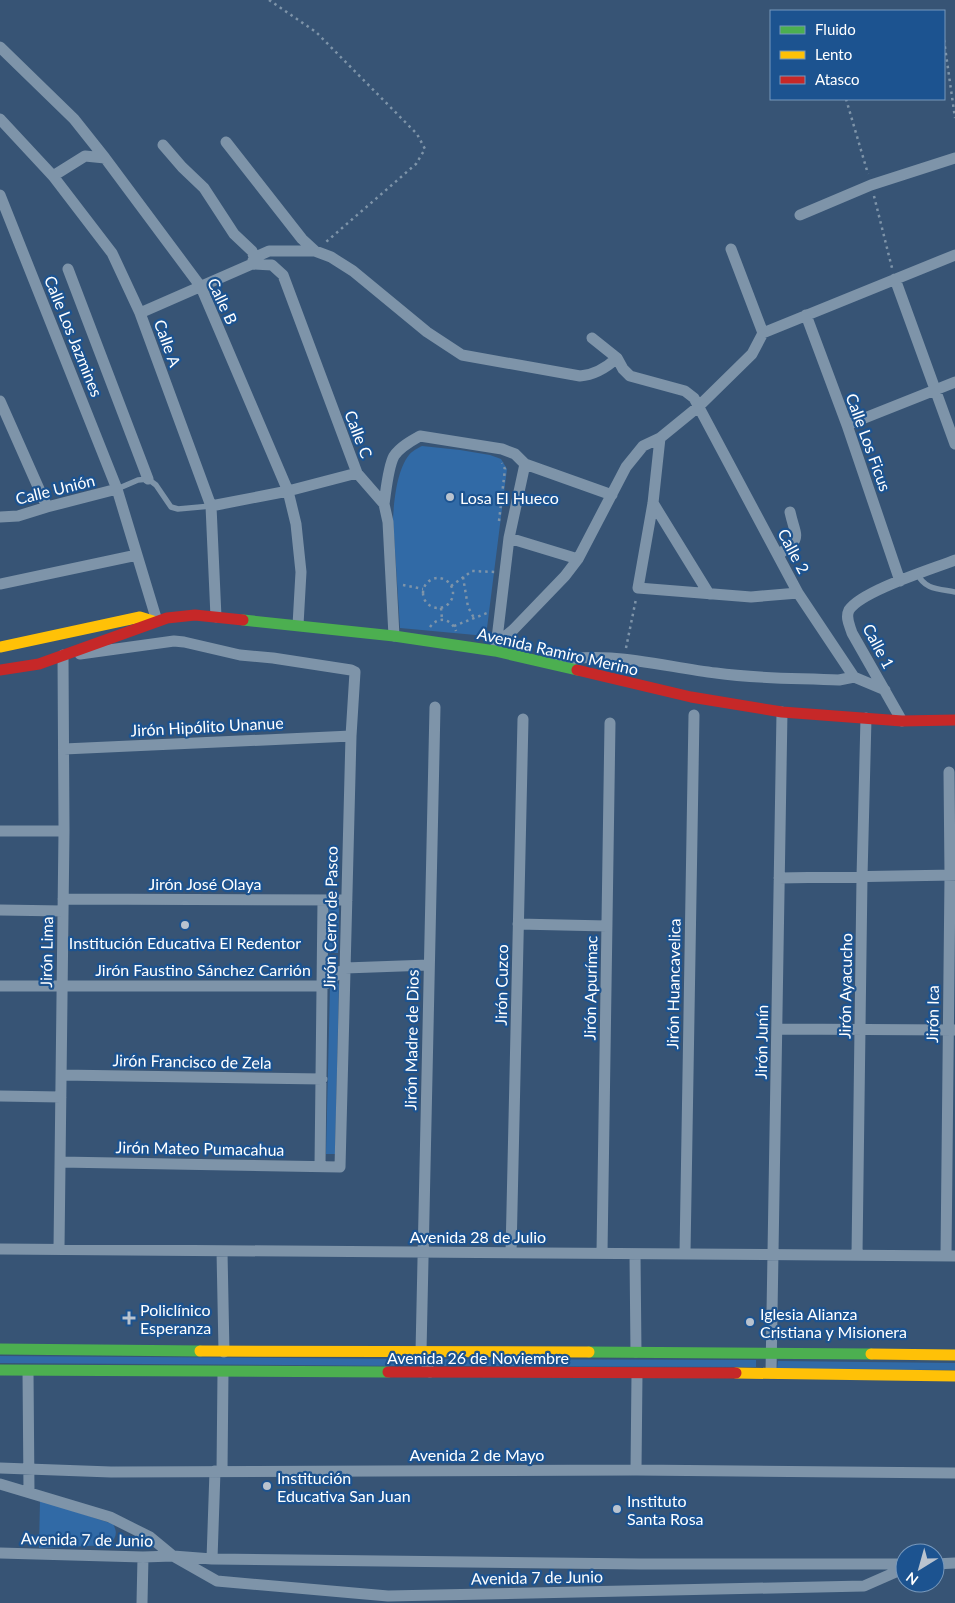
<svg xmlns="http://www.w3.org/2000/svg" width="955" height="1603" font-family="Lato,sans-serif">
  <rect width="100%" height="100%" fill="#375475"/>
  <path fill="#316aa6" d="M422 446 460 450 490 455 501 459 507 469 486 636 400 628 393 519C394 500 397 470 409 455 412 451 418 448 422 446Z
    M329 908H339L338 953H328Z
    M337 981 339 985 335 1154H326L330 986Z
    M0 1356 414 1359V1366L0 1363Z
    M430 1359 756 1360V1367L430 1366Z
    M778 1361 955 1363V1370L777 1369Z
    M40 1500 113 1524C118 1533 116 1537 110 1545L39 1548Z"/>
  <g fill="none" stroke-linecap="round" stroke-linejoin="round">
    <path stroke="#7e94a9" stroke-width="2.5" stroke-dasharray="2.5 4" stroke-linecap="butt" d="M269 0 316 32 417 134 425 149 416 164 326 242
      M944 40 955 118
      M846 99 868 174
      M874 196 892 268
      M499 521 505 469 502 463
      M463 577 468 607 474 618
      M423 593a15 15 0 1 1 30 0a15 15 0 1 1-30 0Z
      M403 585 423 589
      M451 586 472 571 495 572
      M441 608 442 619
      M454 626 487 613
      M430 627C438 616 451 618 456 631
      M626 648 636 599"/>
    <path stroke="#7e94a9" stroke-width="5.5" d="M117 489 138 480 148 479 156 485 171 507 178 509 211 506
      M918 574C924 590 941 589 955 592"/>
    <path stroke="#7e94a9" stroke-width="11" d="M0 47 74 119 105 158 201 287 288 491 296 524 301 572 298 625
      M0 119 53 176 112 253 140 313 211 506 216 617
      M226 142 302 239 315 251
      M163 145 182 167 204 188 234 234 252 251 254 257 252 264 272 265 283 275 357 473 384 504 388 522 394 636
      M53 176 85 156 105 158
      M0 195 117 489 157 621
      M800 215 871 185 955 158
      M68 269 148 479
      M895 279 955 444
      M140 313 252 264 260 255 269 251H315L331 257 353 271 427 332 462 355 580 376C595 375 606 368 617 358
      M806 315 847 425 900 581
      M763 333 955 255
      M592 338 617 358 623 369 630 376 685 391 694 398 798 593 854 677 885 690
      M0 401 47 507
      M847 425 955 382
      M660 438 653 503 638 588 751 597 798 593
      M525 464 612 495
      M653 503 709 594
      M384 504C386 491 388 467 394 456 400 447 411 441 420 436L502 449 515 454 525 464 509 538 496 647
      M211 506 288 491 357 473
      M0 517 18 516 47 507 117 489
      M509 538 578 559
      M778 555C803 537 796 539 790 512
      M0 584 137 555
      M496 644 513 630 565 576 578 559 626 467 643 446 660 438 698 407 752 354 763 333 731 249
      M550 663C603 648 663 667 716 673 757 679 798 678 839 680L854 677
      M902 721 852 633C850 626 845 618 849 610 861 591 932 569 955 560
      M64 749 351 736
      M0 831H64
      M779 878 955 875
      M63 899 347 900
      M0 910 63 911
      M518 924 607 926
      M0 986H323L345 968 429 965
      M777 1029 955 1030
      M61 1075 322 1079
      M0 1096 61 1097
      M60 1162 340 1167 351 736 355 672 351 670 273 658 240 655 184 642 174 641 80 654
      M320 1166 323 900
      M0 1249 955 1256
      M59 1249 64 831 63 655
      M222 1251 224 1352
      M511 1253 523 719
      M602 1253 610 723
      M635 1254 636 1352
      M685 1254 694 715
      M857 1255 862 877 866 718
      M946 1256 950 876 949 772
      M28 1371 29 1492
      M430 1372 421 1352 435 707
      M771 1373 782 712
      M0 1468 111 1472 636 1470 955 1473
      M636 1470 637 1374
      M222 1471 223 1372
      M0 1484 110 1517 150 1537 173 1556 217 1581 388 1596 864 1586 905 1568
      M0 1553 143 1557 173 1556 212 1559 641 1564H905
      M212 1559 215 1471
      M935 1564 955 1563
      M142 1603 143 1557"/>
    <path stroke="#4caf50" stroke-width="11" d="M243 620 394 636 495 651 577 670
      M0 1349 200 1351
      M589 1352 871 1354
      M0 1370 388 1372"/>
    <path stroke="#ffc107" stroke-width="11" d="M0 647 140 617 153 621
      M200 1351 589 1352
      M871 1354 955 1355
      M736 1373 955 1376"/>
    <path stroke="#c62828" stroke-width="11" d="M0 670 39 664 167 618 195 615 243 620
      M577 670 691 697 782 712 902 721 955 720
      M388 1372 736 1373"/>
  </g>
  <g fill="#b9c3cf" stroke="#1c5390" stroke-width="2">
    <circle cx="450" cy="497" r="5"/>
    <circle cx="185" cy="925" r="5"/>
    <path d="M126.5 1310.5h5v5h5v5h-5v5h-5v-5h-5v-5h5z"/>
    <circle cx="750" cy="1322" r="5"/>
    <circle cx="267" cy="1486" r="5"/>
    <circle cx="617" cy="1509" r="5"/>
  </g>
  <g text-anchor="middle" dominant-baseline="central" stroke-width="4.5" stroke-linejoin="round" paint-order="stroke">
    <g font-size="16" fill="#fff" stroke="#1c5390">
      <text transform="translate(223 301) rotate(65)">Calle B</text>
      <text transform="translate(74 336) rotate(68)">Calle Los Jazmines</text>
      <text transform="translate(168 343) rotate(70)">Calle A</text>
      <text transform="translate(359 434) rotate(69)">Calle C</text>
      <text transform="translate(869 442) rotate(70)">Calle Los Ficus</text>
      <text transform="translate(55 489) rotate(-14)">Calle Unión</text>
      <text transform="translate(794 551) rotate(62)">Calle 2</text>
      <text transform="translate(879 646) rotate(62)">Calle 1</text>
      <text transform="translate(558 651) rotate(13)">Avenida Ramiro Merino</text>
      <text transform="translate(207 726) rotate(-3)">Jirón Hipólito Unanue</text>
      <text x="205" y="883">Jirón José Olaya</text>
      <text transform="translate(330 918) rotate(-89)">Jirón Cerro de Pasco</text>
      <text transform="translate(46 952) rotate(-89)">Jirón Lima</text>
      <text x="203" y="969">Jirón Faustino Sánchez Carrión</text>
      <text transform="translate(673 984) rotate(-89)">Jirón Huancavelica</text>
      <text transform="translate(501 985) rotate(-89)">Jirón Cuzco</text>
      <text transform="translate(845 986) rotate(-89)">Jirón Ayacucho</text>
      <text transform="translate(590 988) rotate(-89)">Jirón Apurímac</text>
      <text transform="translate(932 1014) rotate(-89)">Jirón Ica</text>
      <text transform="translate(411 1040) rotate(-89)">Jirón Madre de Dios</text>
      <text transform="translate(761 1042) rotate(-89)">Jirón Junín</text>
      <text transform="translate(192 1061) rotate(1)">Jirón Francisco de Zela</text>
      <text transform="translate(200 1148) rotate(1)">Jirón Mateo Pumacahua</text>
      <text x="478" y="1236">Avenida 28 de Julio</text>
      <text x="478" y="1357">Avenida 26 de Noviembre</text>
      <text x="477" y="1454">Avenida 2 de Mayo</text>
      <text transform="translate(87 1539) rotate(1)">Avenida 7 de Junio</text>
      <text transform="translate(537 1577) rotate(-1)">Avenida 7 de Junio</text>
    </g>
    <g font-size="16" fill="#fff" stroke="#1c5390" text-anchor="start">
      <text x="460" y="497">Losa El Hueco</text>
      <text x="185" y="942" text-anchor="middle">Institución Educativa El Redentor</text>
      <text x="140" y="1309">Policlínico<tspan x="140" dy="18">Esperanza</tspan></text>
      <text x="760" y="1313">Iglesia Alianza<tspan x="760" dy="18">Cristiana y Misionera</tspan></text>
      <text x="277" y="1477">Institución<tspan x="277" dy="18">Educativa San Juan</tspan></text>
      <text x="627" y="1500">Instituto<tspan x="627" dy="18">Santa Rosa</tspan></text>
    </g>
  </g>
  <rect x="770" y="10" width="175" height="90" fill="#1c5390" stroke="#7798bc"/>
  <rect x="780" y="26" width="25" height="8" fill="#4caf50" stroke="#7798bc"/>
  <text x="815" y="35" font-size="15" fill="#ffffff">Fluido</text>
  <rect x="780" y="51" width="25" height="8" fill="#ffc107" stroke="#7798bc"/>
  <text x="815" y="60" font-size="15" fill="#ffffff">Lento</text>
  <rect x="780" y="76" width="25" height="8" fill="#c62828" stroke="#7798bc"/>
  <text x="815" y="85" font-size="15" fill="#ffffff">Atasco</text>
  <g transform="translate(920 1568) rotate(217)"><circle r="24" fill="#1c5390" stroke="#7798bc"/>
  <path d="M0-4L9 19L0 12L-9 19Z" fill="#b9c3cf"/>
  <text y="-8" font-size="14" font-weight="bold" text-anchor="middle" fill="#ffffff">N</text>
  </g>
</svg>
